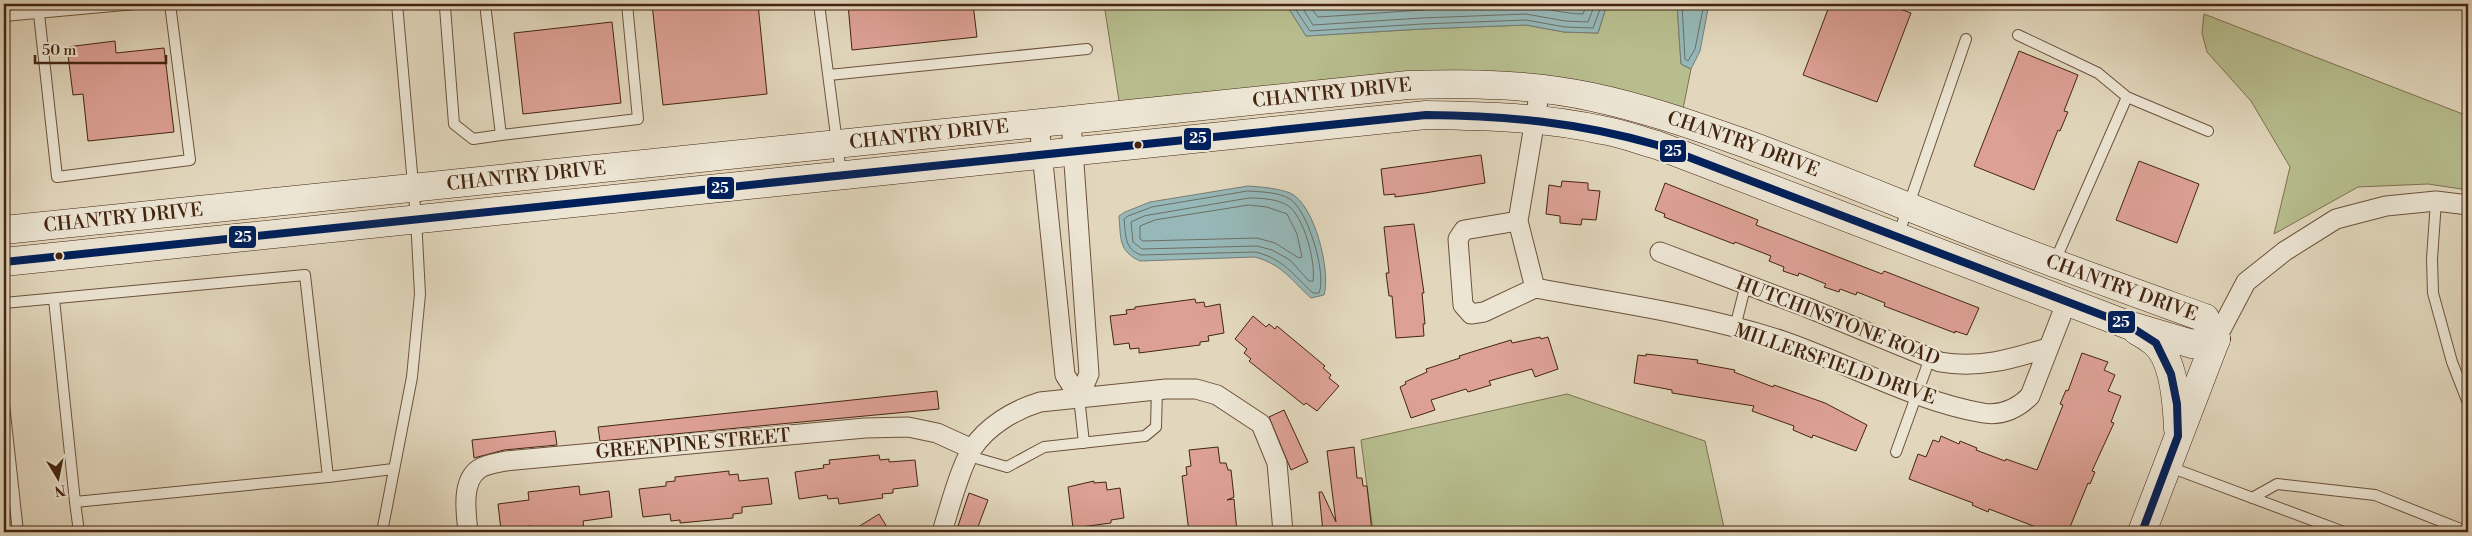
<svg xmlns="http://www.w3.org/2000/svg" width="2472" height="536" font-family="'Libre Bodoni',serif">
  <rect width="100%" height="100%" fill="#e2d7bd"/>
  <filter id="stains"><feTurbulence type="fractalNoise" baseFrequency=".004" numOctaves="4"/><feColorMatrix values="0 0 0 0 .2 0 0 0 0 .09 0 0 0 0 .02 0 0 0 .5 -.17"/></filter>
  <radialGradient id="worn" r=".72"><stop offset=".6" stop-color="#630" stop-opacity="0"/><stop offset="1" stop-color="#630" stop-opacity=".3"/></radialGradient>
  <path fill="#b7bd8e" stroke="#7e714f" d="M1104 4H1286L1306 36 1422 29 1526 25 1564 32 1598 33 1607 4H1677L1681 64 1691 69 1683 109 1548 77 1120 107Z
    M2204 14 2468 116V190L2428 184 2358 187 2274 234 2290 167 2251 101 2207 52 2202 33Z
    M1567 394 1705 441 1725 532H1373L1361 440Z"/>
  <path fill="#96b8b8" stroke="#757d75" d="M1286 4H1607L1598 33 1564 32 1526 25 1422 29 1306 36Z
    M1677 4H1709L1700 51 1691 69 1681 64Z
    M1248 186C1261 187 1277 188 1290 193 1315 204 1331 272 1324 295L1311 298C1291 280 1283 265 1255 257L1140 261C1118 251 1121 238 1119 216L1125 212 1150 202Z"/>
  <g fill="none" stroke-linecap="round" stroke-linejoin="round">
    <path stroke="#6d6e64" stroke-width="1" d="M1292 4 1310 31 1422 24 1526 20 1565 27 1593 28 1602 4
      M1300 4 1313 25 1421 18 1526 14 1565 21 1588 22 1595 4
      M1308 4 1318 17C1387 13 1456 6 1525 7 1545 7 1563 14 1583 14L1587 4
      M1682 4 1685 59 1688 61 1695 49 1704 4
      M1248 191C1261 192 1279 192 1290 199 1308 210 1327 275 1319 293H1313C1292 274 1285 260 1256 252L1141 255C1124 249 1126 235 1124 219L1128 216 1152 207Z
      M1249 198C1261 198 1277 199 1287 205 1304 215 1316 263 1313 281H1309L1290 260 1272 250 1257 246 1142 249 1133 242 1131 222 1144 216Z
      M1249 205 1267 207 1287 214 1297 234 1302 257 1299 258 1275 243 1257 238 1143 241 1140 239V226L1155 220Z"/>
  </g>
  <path fill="#dca094" stroke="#442510" d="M652 4H758L767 94 663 105Z
    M848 4H973L977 37 852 50Z
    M1830 4H1886L1911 13 1877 102 1803 75Z
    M612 22 621 103 523 114 514 33Z
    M115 41 116 53 164 48 174 132 88 141 83 94 73 95 67 47Z
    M2019 51 2078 75 2064 111 2068 112 2060 131 2058 130 2034 190 1974 166Z
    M1481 155 1485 183 1425 193 1395 197V194L1384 195 1381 169Z
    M2139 161 2199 184 2177 243 2116 220Z
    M1562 181 1588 183V190L1600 191 1596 220 1582 219 1581 225 1560 223V216L1546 214 1549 185 1561 187Z
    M1665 183 1758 220 1756 225 1882 274 1884 271 1979 308 1967 335 1955 331V333L1884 306 1885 303 1857 292 1856 295 1840 289 1839 292 1824 287 1826 284 1799 273 1798 276 1783 271 1784 267 1769 261 1771 256 1735 242 1734 244 1664 217 1665 214 1655 210Z
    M1414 224 1424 293H1422L1425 324H1423L1424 336 1396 338 1392 296H1389L1386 273H1389L1384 227Z
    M1195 299 1196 303 1204 302 1205 307 1220 304 1224 333 1208 336 1209 341 1200 342V345L1139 353V348L1130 349 1129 343 1114 345 1110 316 1127 314 1126 310 1135 309V307Z
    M1253 316 1266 327 1269 324 1275 329 1277 326 1325 366 1323 368 1331 375 1329 378 1339 386 1317 411 1306 403 1304 405 1249 361 1251 359 1244 353 1247 349 1235 339Z
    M1540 337 1541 339 1548 337 1558 369 1535 377 1532 369 1489 381 1491 385 1468 392 1466 389 1431 400 1435 410 1411 418 1400 387 1406 384 1405 382 1427 372 1426 369 1460 358 1459 356 1475 351 1511 340 1512 343Z
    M2082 353 2108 362 2104 370 2115 375 2108 391 2121 396 2111 422 2114 423 2092 471 2095 472 2090 484 2088 483 2068 532H2049L1989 509 1988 512 1972 505 1973 503 1909 479 1918 454 1926 457 1933 440 1939 442 1941 436 1959 444 1960 441 1977 448 1976 450 2005 461 2006 459 2037 470 2063 405 2060 404 2066 390 2068 391Z
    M1646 354 1698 360 1697 363 1735 370 1734 372 1773 387 1774 385 1825 403 1867 425 1856 451 1813 435 1812 438 1793 430 1794 426 1752 411 1754 406 1672 393V390L1634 383 1638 355 1646 356Z
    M937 391 939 409 600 441 598 427Z
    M1284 410 1308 462 1291 470 1269 417Z
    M555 431 557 445 504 450 474 458 472 440Z
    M1218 447 1220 463H1226L1228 470H1231L1234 497 1227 500 1234 499 1237 532H1189L1182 476 1187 475 1186 467 1191 466 1189 450Z
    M1354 447 1357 478H1362L1363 486H1367L1372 532H1323L1319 492H1322L1336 522 1327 451Z
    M879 455 880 460 889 459V462L915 460 918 486 893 489V493L882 494 883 498 839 504 838 498 828 499 827 495 799 499 795 472 824 468 823 465 830 464 829 460Z
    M729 471V475L738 474 739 481 768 478 772 504 742 507V513L733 514V518L680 523V520L671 521 670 514 643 517 639 489 666 486V482L675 481V477Z
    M1094 481V483L1106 482 1107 490 1120 488 1124 518 1111 520V523L1073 528 1068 487Z
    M579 486 580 495 609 491 612 517 583 521 584 529 532 532 531 526 501 530 498 504 529 500 528 492Z
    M969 493 988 500 976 532H956Z
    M879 514 890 532H850Z"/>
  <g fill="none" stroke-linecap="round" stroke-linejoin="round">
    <defs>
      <path id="lane" d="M447 4 445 7 454 124 473 139 501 135
        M485 4 501 135 638 119 627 4
        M819 4 841 174
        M39 14 57 177 190 160 170 4
        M4 16 135 4
        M2018 35 2098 73 2127 97
        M829 75 1087 49
        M2436 201 2432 259 2433 293 2452 362 2468 403
        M1898 236 1966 39
        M2055 261 2127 97 2208 131
        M54 299 75 502
        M4 303 305 275 328 477 393 469
        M1735 327 1746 284
        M1079 397 1084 443
        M4 404 18 532
        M1896 452 1930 358
        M969 456 1007 467 1044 447 1145 436 1156 427 1157 389
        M2167 466 2344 532
        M2252 498 2277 484 2375 495 2468 532
        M74 532H79L75 502 328 477
        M382 532 412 377 420 294 416 218 397 4"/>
      <path id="street" d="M1071 121 1089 374 1079 397
        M1039 124 1065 375 1079 397
        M1518 221 1464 230 1458 239 1463 305 1471 314 1484 312 1535 288 1518 221 1540 89
        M1660 252 1806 307 1940 362C1978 369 2012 359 2047 348
        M1535 288C1618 303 1704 315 1783 341 1847 363 1917 402 1983 413 2002 416 2017 409 2030 396L2067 301
        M2216 339 2246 282 2285 251 2336 219 2386 206 2436 201 2468 205
        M468 532C466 513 461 481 479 469 486 464 497 463 506 461L865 428 908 427 937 433 972 449
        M942 532C949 510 960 467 972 449 987 426 1014 410 1040 402L1166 389H1196L1217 395 1261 424 1277 463 1283 532"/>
      <g id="secondary">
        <path id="s1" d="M4 230 1408 85C1470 83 1532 84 1592 97 1644 108 1692 125 1741 142 1821 171 1900 204 1980 235 2054 264 2130 291 2205 318L2216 339"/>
        <path d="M4 262 1426 115C1485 116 1544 117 1602 130 1621 133 1639 140 1657 145L2128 325 2192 344 2216 339"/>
        <path d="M2137 331C2143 334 2149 338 2154 342 2174 358 2177 404 2178 429"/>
        <path d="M2142 532 2216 339"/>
      </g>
    </defs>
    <use href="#lane" stroke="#6c523b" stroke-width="12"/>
    <use href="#street" stroke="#6c523b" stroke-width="21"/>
    <use href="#secondary" stroke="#442510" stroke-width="29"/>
    <use href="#lane" stroke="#ece5d4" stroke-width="10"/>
    <use href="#street" stroke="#ece5d4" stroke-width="19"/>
    <use href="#secondary" stroke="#ece5d4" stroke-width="28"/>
    <defs>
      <path id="bus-1" d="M4 262 1426 115C1508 116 1577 122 1657 145L2128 325 2156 343 2171 374 2177 404 2178 436 2142 532"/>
    </defs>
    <use href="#bus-1" stroke="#ece5d4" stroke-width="11"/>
    <use href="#bus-1" stroke="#00205b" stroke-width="8"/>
  </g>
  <g fill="#442510" stroke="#ece5d4" stroke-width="2">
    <circle cx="1138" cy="145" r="4.5"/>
    <circle cx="59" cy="256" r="4.5"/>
  </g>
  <g text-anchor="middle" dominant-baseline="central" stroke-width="4.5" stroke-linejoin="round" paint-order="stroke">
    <g font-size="19" fill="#442510" stroke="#ece5d4">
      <text stroke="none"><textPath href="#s1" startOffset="1335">CHANTRY DRIVE</textPath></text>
      <text stroke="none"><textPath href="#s1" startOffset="930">CHANTRY DRIVE</textPath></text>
      <text stroke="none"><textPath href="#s1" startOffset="1755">CHANTRY DRIVE</textPath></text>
      <text stroke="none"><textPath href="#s1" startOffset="525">CHANTRY DRIVE</textPath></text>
      <text stroke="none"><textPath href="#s1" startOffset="120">CHANTRY DRIVE</textPath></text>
      <text stroke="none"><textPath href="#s1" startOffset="2160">CHANTRY DRIVE</textPath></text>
      <text transform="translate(1838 321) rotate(21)">HUTCHINSTONE ROAD</text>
      <text transform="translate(1835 364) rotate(19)">MILLERSFIELD DRIVE</text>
      <text transform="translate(693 444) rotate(-5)">GREENPINE STREET</text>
    </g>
  </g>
  <g stroke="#ece5d4" stroke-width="2">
    <rect x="1183" y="127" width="29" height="24" rx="5" fill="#00205b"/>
    <rect x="1659" y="139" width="28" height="24" rx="5" fill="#00205b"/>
    <rect x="706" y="176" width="29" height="24" rx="5" fill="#00205b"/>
    <rect x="228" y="225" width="29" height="24" rx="5" fill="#00205b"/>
    <rect x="2107" y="310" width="29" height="24" rx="5" fill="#00205b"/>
  </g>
  <g font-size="14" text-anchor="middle" font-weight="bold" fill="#fff">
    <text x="1198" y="143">25</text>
    <text x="1673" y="156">25</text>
    <text x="720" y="193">25</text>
    <text x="243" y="242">25</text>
    <text x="2121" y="327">25</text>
  </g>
  <rect width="2472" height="536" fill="none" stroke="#e2d7bd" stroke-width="20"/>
  <rect x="5" y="5" width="2462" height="526" fill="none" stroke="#442510" stroke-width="2.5"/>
  <rect x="10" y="10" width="2452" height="516" fill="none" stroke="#442510"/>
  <g transform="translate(58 478) rotate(170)" stroke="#ece5d4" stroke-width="4" paint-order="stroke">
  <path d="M0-4L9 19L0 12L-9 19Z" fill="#442510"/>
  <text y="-8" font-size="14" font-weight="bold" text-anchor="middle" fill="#442510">N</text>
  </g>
  <path d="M35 55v8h131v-8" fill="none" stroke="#442510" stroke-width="2.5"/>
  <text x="42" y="55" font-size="15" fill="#442510" stroke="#ece5d4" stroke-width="4" paint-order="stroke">50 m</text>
  <rect width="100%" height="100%" filter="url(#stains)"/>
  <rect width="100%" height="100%" fill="url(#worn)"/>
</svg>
